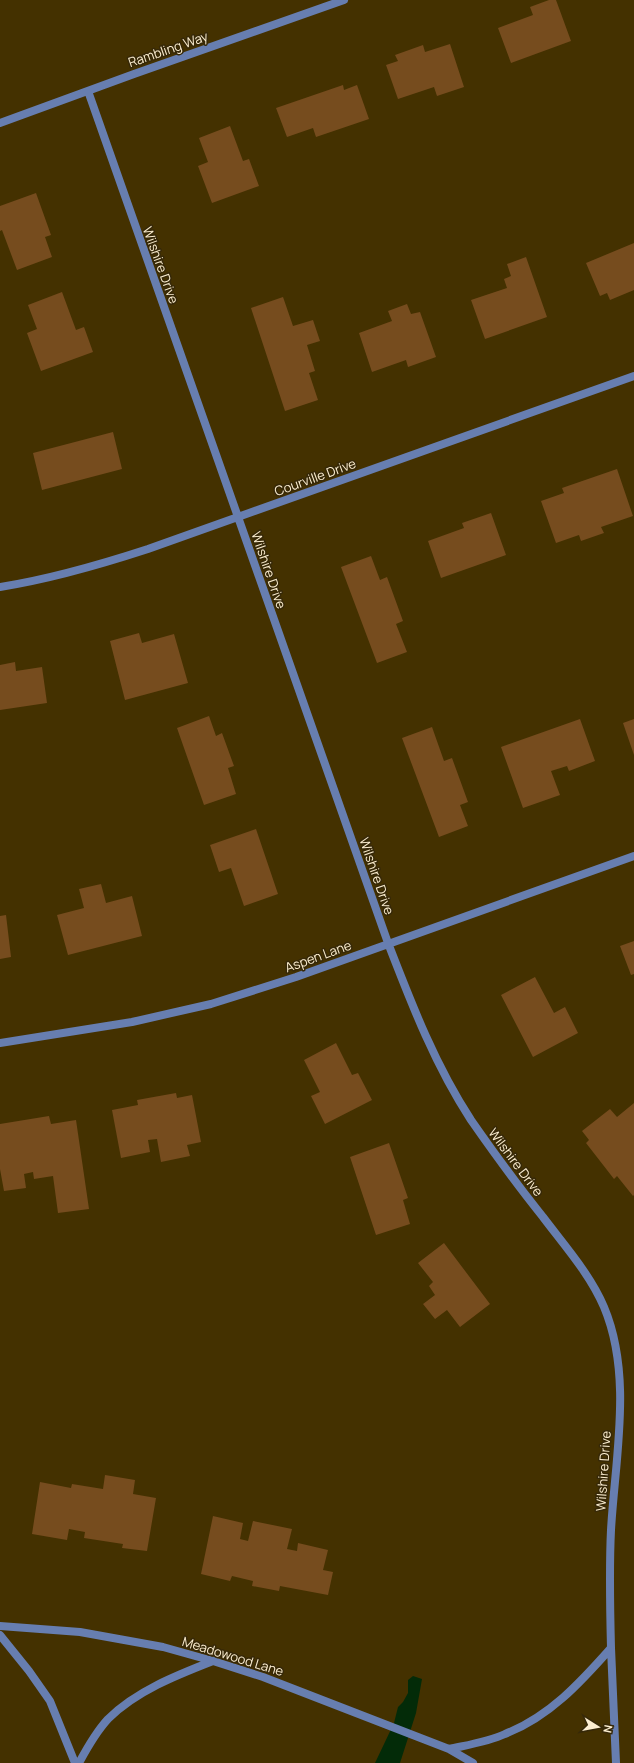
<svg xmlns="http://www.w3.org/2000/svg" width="634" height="1763" font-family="Manrope,sans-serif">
  <rect width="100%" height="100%" fill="#443100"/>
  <path fill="#032b08" d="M413 1676 422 1679 416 1713 400 1763H375L394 1723 398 1707 403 1702 408 1693V1680Z"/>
  <path fill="#764c1e" d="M549 0H556L571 41 511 63 498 28 533 15 530 7Z
    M450 44 464 87 437 96 434 87 398 99 386 65 398 61 395 55 423 45 425 52Z
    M343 85 344 90 357 85 369 119 316 137 313 128 287 137 276 108Z
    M230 126 243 161 249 159 259 186 212 203 198 166 208 162 199 138Z
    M36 193 51 235 45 237 52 257 17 270 2 230 0 231V206Z
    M634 243V290L610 300 607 293 600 296 586 263Z
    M526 257 547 317 485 339 471 300 507 288 504 279 511 276 507 264Z
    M62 292 76 330 84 327 93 352 41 371 27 333 37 329 28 305Z
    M283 297 293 326 313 320 320 341 307 345 315 371 309 373 318 400 285 411 251 308Z
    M407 304 411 314 420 312 436 357 408 367 406 360 372 372 359 333 392 321 388 311Z
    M113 432 122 469 42 490 33 453Z
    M617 469 633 516 601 527 604 533 581 541 579 535 556 543 541 501 564 493 562 488Z
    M491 513 506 555 441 578 428 541 464 528 462 523Z
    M371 556 380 580 387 577 403 621 396 624 407 652 377 663 341 567Z
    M139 633 142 643 174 634 188 683 125 700 110 641Z
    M15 662 16 671 42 667 47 703 0 710V665Z
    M209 716 216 736 222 733 234 766 228 768 236 794 204 805 177 728Z
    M580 719 595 761 569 771 567 766 551 771 560 795 523 808 501 747Z
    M634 719V755L623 723Z
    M432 727 444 761 452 758 468 802 460 805 468 826 439 837 402 738Z
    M256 829 278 894 244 906 231 868 219 872 210 845Z
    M101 884 106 903 132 896 142 936 68 955 57 915 84 908 79 889Z
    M6 915 11 957 0 959V916Z
    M634 941V974L631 975 620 946Z
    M535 977 554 1013 565 1007 578 1033 533 1057 501 995Z
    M336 1043 352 1075 358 1073 372 1100 325 1124 311 1096 320 1092 304 1060Z
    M176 1093 177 1098 192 1095 201 1142 187 1145 190 1156 161 1162 157 1139 148 1140 150 1152 121 1158 112 1110 138 1105 137 1100Z
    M634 1103V1195L633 1196 617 1176 614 1179 586 1143 589 1140 582 1131 610 1109 617 1117Z
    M49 1116 51 1124 76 1120 89 1209 58 1213 53 1176 34 1179 33 1172 24 1174 26 1188 4 1191 0 1169V1124Z
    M389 1143 408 1198 403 1200 410 1224 376 1235 350 1157Z
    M444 1243 490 1304 460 1327 447 1310 435 1319 423 1304 435 1295 429 1286 433 1282 418 1263Z
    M105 1475 135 1480 133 1494 156 1498 147 1551 122 1548 123 1544 84 1538 85 1532 69 1529 67 1540 32 1534 40 1482 71 1488 72 1484 103 1489Z
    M213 1516 243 1523 240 1539 248 1541 253 1521 292 1529 287 1549 297 1551 298 1543 328 1550 323 1570 333 1572 328 1595 280 1586 279 1591 252 1586 253 1581 232 1576 230 1581 201 1574Z"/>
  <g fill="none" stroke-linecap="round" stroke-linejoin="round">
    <path stroke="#677eb0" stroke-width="8" d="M88 91 388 943C412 1005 435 1065 471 1120 494 1153 518 1186 543 1217 564 1245 590 1274 604 1307 633 1376 615 1458 611 1530 609 1570 610 1609 611 1648 580 1683 549 1717 505 1734 488 1742 467 1745 449 1749
      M0 123 134 74 344 0
      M0 587C51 579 99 565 148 549L634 376
      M0 1043 132 1022 211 1004 296 977 634 856
      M0 1626 80 1632 163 1647 213 1661 263 1677 449 1749 473 1763
      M0 1635 29 1671 50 1701 75 1763
      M611 1648 616 1763
      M79 1763C87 1748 96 1732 108 1719 136 1691 177 1675 213 1661"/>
  </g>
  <g text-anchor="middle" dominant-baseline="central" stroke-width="3" stroke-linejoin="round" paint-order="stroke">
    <g font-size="13" fill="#fceed0" stroke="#362808">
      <text transform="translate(168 49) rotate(-19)">Rambling Way</text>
      <text transform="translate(161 265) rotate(70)">Wilshire Drive</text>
      <text transform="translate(315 477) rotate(-20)">Courville Drive</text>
      <text transform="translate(269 570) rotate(71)">Wilshire Drive</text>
      <text transform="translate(377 876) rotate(71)">Wilshire Drive</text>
      <text transform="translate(318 956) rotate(-20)">Aspen Lane</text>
      <text transform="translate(516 1162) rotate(53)">Wilshire Drive</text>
      <text transform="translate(603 1471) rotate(-86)">Wilshire Drive</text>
      <text transform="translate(233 1656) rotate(17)">Meadowood Lane</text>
    </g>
  </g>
  <g transform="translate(598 1727) rotate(101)" stroke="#362808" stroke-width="3" paint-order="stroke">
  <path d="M0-3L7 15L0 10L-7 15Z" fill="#fceed0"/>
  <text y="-6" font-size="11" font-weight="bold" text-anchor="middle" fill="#fceed0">N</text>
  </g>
</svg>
